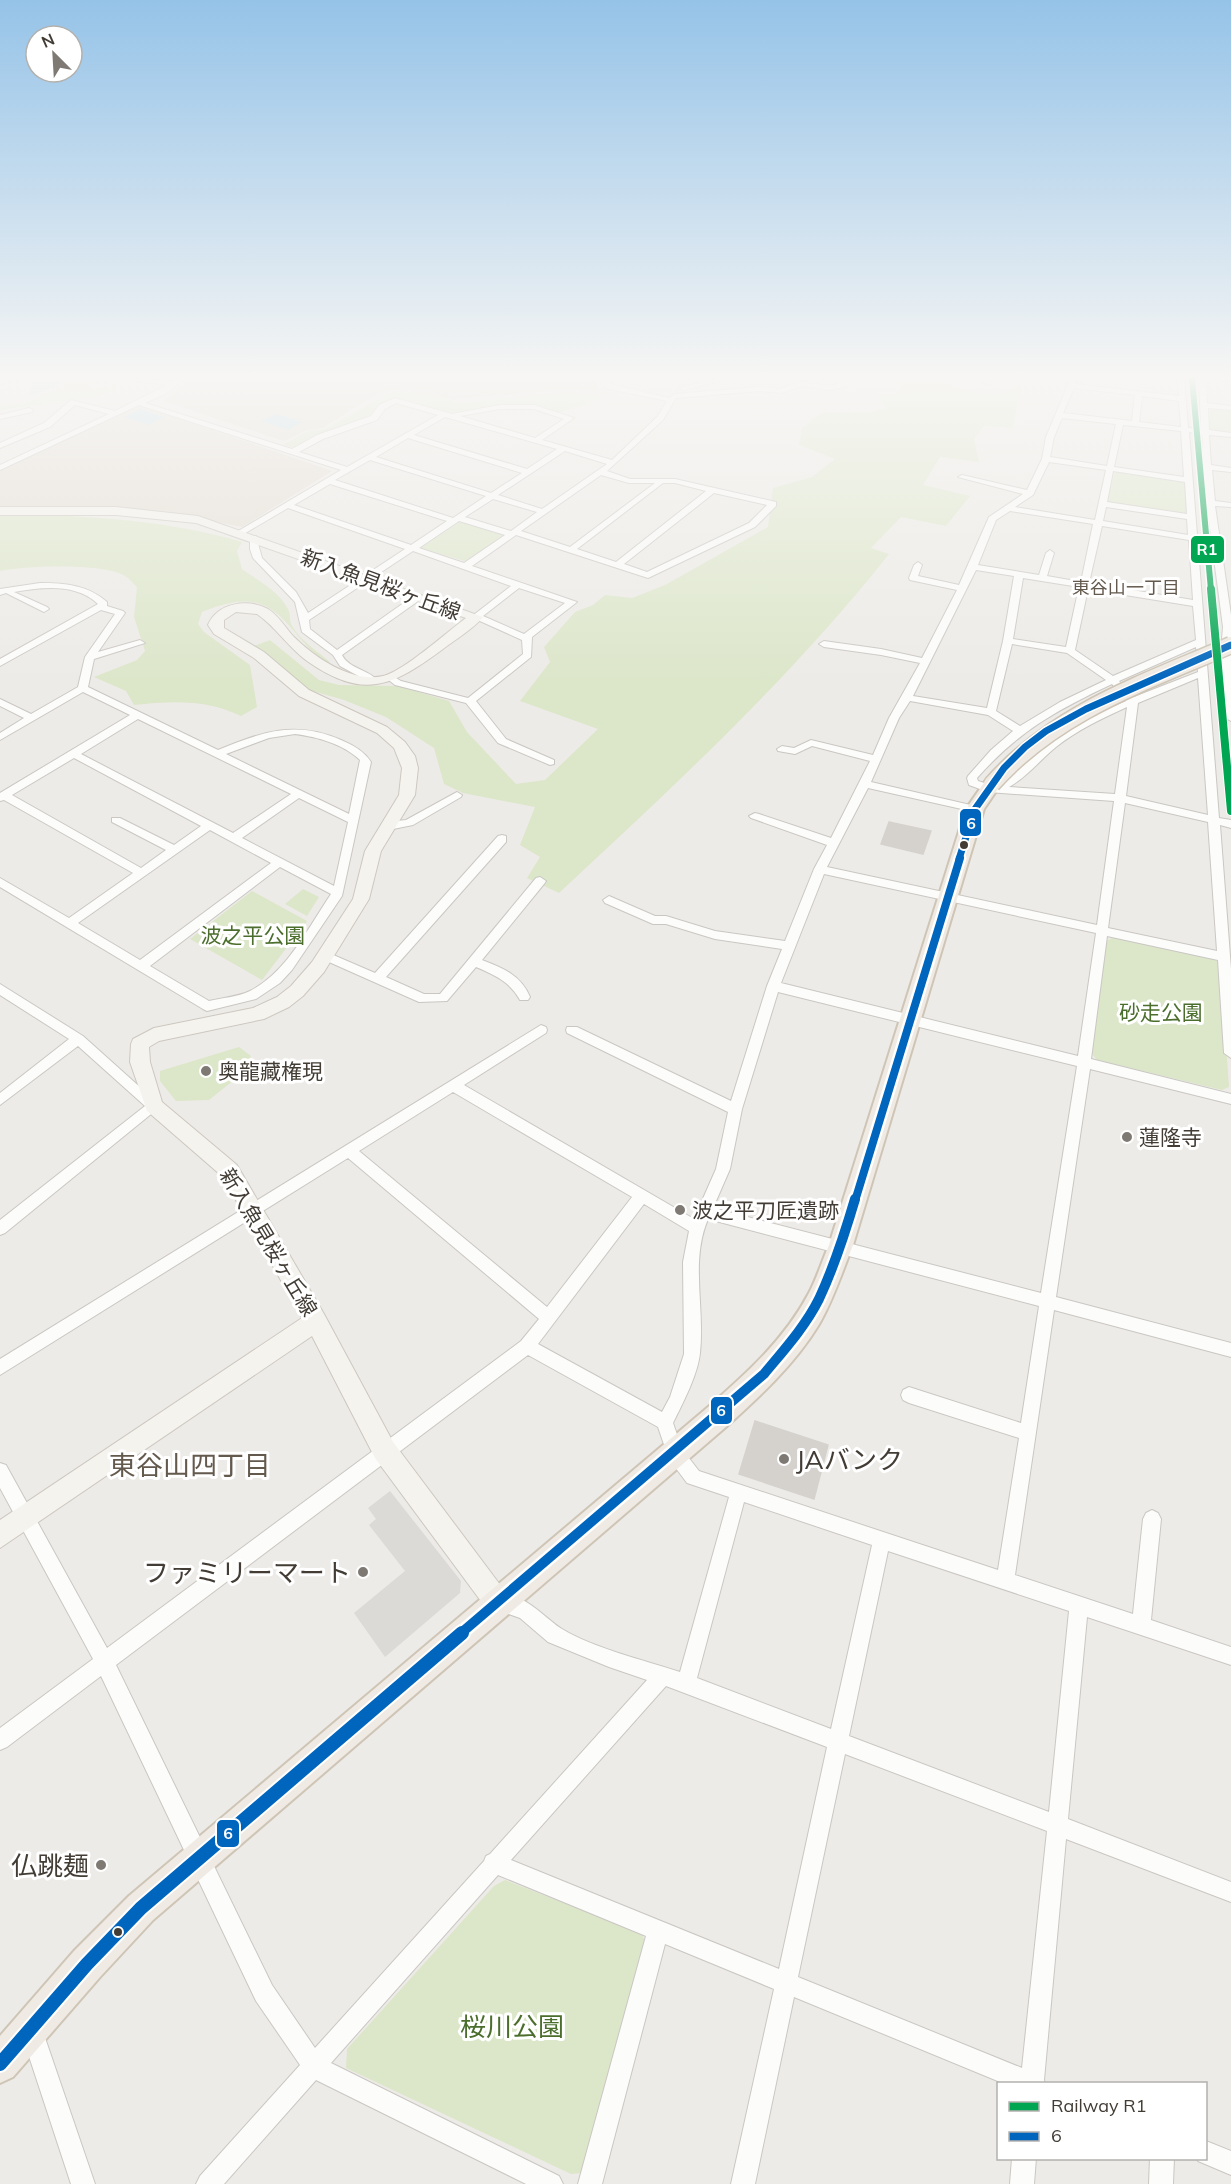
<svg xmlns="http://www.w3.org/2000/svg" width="1231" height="2184" font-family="Mulish,'Noto Sans JP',sans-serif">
  <rect width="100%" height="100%" fill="#edebe7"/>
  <path fill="#e4ddd3" d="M190 378H603L596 384 600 390 597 394 575 389 452 400 426 392 391 389 362 403 323 428 305 431 284 441 163 401Z
    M137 406H142L332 471 242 527 164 511 89 507H0V470Z"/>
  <path fill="#dce6c9" d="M64 378H113L90 386V389L119 384 123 387 92 397 0 410V406L23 404 72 382Z
    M895 378 935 381 975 393 997 394 1022 386 1012 428 984 426 974 439 979 462 940 457 923 485 970 496 946 526 901 517 871 548 889 554C791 678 674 786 559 893L527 878 540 857 520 845 535 807 463 793 444 784 434 748 386 717 344 700 302 688 254 646 270 640 319 680 339 685 398 686 449 701 467 732 516 784 545 780 598 729 520 701 550 662 544 647 575 612 593 605 605 595 632 598 665 585 768 527 773 488 812 477 835 459 799 445 802 428 822 413 870 412 887 408 877 396 901 395Z
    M393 391 425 393 461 403 573 392 600 397C588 407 574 405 561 413L536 406H503L457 414 396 398 380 405 371 416 296 448 283 445 306 432 325 429Z
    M1210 407 1231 410V432L1210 430Z
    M1115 471 1186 482 1189 513 1182 515 1111 504 1107 502Z
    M47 515C114 518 178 523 242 542L237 551 242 569C257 580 279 591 288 609 291 614 289 621 292 626 301 641 317 651 330 662H322C278 619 273 583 202 612L198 624 204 632 250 665 257 707 241 716C206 699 172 701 134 705L126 691 94 677 137 660 145 651 134 617 137 587C133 583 128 577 123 575 98 563 27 566 0 571V516Z
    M461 521 504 536 468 562 421 548Z
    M303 889 319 897 307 916 285 904Z
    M252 891 307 921 262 980 190 939Z
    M1114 937 1214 959 1220 964 1229 1087 1222 1090 1097 1060 1092 1054 1106 941Z
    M239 1047 251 1056 239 1076 209 1100 176 1101 160 1081V1071Z
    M505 1880 641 1933 649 1949 581 2173 571 2174 346 2068 347 2049 494 1886Z"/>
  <path fill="#dcdad7" d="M390 1491 461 1581 460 1593 385 1657 354 1613 405 1571 369 1525 376 1519 368 1508Z"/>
  <path fill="#badae8" d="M51 379 62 381 57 386 27 397 34 381Z
    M140 409 165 417 149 425 124 417Z
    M276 414 303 422 288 430 261 421Z"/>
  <path fill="#d5d2ce" stroke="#d5d2cd" stroke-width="1.5" d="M889 822 931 831 923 854 881 844Z
    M755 1421 828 1445 814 1499 739 1474Z"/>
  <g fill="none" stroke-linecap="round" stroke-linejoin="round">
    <defs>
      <path id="street" d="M139 378 172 382 178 378H186L165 394 145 403 292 449 317 435 371 416 379 405 395 398 452 414 500 405H534L574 418 542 440 612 460 657 417 667 401 605 388 601 382 606 378H613L609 382 610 384 669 398 674 394 760 387 780 389 801 382 830 386 843 382 847 378H855L849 386 830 390 802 386 781 393 760 391 676 398 663 420 607 471 630 479H675L776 502V506L755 527 648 578 516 535 472 566 577 602 532 637 531 657 476 701 506 739 554 760V764L550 765 498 743 466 703 395 685 386 678 391 675 401 681 468 698 523 654 522 640 471 617 511 586 413 551 309 620 310 629 337 650 415 595H421V599L342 655C349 669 368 669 378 681L373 684 340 666 333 655 302 632 295 602 253 558 250 549V536H256L262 558 296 592 308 613 405 549 288 508 242 535 235 533 341 470 139 405 0 470V465L109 414 75 405 50 427 0 448V443L44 423 71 400 115 411 167 385 139 381ZM396 403 438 415 347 467 299 452 323 439 377 420 385 409ZM500 409H534L564 419 535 438 460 416ZM445 417 557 449 527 469 414 435ZM408 438 522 473 491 493 376 457ZM565 451 607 464 542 509 498 495ZM370 460 486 496 453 518 335 480ZM601 475 629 483H655L570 547 521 531ZM663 483H675L706 491 616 562 577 549ZM330 484 447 521 411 545 294 505ZM714 493 767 505 749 523 647 572 624 564ZM493 499 537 512 511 531 465 517ZM459 521 505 535 464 563 419 548ZM519 588 565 603 524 634 483 616Z
        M719 378H732L683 390 679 388Z
        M986 378H993L987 384 983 382Z
        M1071 378H1077L1075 384 1179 396 1177 378H1184L1188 428 1201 429 1199 378H1206L1207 403 1231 406V410L1208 408 1209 430 1231 433V437L1209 435 1211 465 1231 468V472L1212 470 1215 501 1231 503V507L1215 506 1231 615V721L1226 718 1220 662 1223 627 1205 490 1202 434 1189 432 1219 818 1231 820V828L1220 825 1231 969V1058L1224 1053 1218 960 1107 936 1091 1059 1231 1094V1104L1090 1069 1056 1297 1231 1343V1357L1054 1310 1015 1575 1133 1614 1143 1519 1146 1513 1152 1510 1158 1513 1161 1519 1151 1620 1231 1647V1665L1087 1617 1068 1819 1231 1882V1902L1066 1839 1044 2080 1045 2084H1005L794 1997 755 2184H731L774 1989 665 1944 602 2184H578L646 1936 498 1875 331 2063 559 2176 563 2184H526L316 2080 224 2184H196L200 2176 300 2065 256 2001 101 1676 7 1747 0 1750V1728L93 1659 0 1488V1463L6 1465 107 1648 521 1341 539 1319 348 1158 0 1375V1359L541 1025 546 1027 547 1030 546 1033 464 1085 694 1219 716 1169 728 1112 567 1033 566 1030 567 1027H577L731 1101 767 986 782 949 715 939 666 924H653L605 903 603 900 609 896 655 916H666L715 931 785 941 814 869 827 845 751 818 749 816 755 813 759 814 831 838 870 761 812 746 795 754 778 751 777 749 782 746 794 748 811 740 873 755 889 718 920 663 881 655 824 647 819 644 824 641 881 649 922 658 957 590 910 580 909 578 914 565 918 562 922 565 918 576 959 585 989 517 1023 494 958 477 962 475 1027 490 1042 459 1046 437ZM1074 388 1135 395 1132 421 1063 413ZM1142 396 1179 401 1181 427 1139 422ZM1062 418 1116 424 1107 466 1050 457 1054 437ZM1123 425 1181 431 1184 477 1114 467ZM1049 462 1106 470 1095 520 1015 507 1033 495ZM1113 471 1185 482 1187 514 1107 502ZM1106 507 1187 519 1188 535 1103 521ZM1010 511 1093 524 1081 582 1047 576 1054 553 1050 550 1046 553 1039 575 978 565 996 520ZM1102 526 1189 540 1193 600 1089 583ZM976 570 1014 576 1003 641 987 708 913 696ZM1023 578 1079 587 1066 647 1013 639ZM1088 589 1193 606 1196 640 1113 676 1075 650ZM1012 644 1067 653 1106 680 1060 702 1020 726 996 711ZM1196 647 1198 672 1134 697 1119 681ZM1198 678 1208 815 1126 796 1138 703ZM1112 684 1126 701 1090 717 1056 737 1002 782 994 786 978 781 977 778C1019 731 1055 711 1112 684ZM910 701 988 715 1013 731 991 750 968 776 967 778 969 785 988 792 1114 801 1097 925 827 867 868 788 975 812 980 809 975 806 871 782 899 718ZM1127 707 1115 794 1009 787C1027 777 1040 760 1056 747 1077 730 1103 718 1127 707ZM1125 803 1208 822 1217 951 1108 928ZM824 874 1096 933 1078 1056 781 983ZM778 992 1077 1066 1041 1293 713 1208 730 1169 742 1109ZM453 1092 632 1197 547 1307 359 1151ZM644 1204 689 1231 683 1262 684 1354 670 1397 662 1412 538 1344ZM708 1219 1039 1306 1021 1423 909 1387 903 1390 901 1395 903 1400 909 1403 1019 1438 998 1570 699 1471 682 1449 673 1423C683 1403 698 1374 700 1353 705 1308 690 1261 708 1219ZM528 1355 658 1427 669 1459 687 1483 729 1497 680 1672C644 1660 593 1648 562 1629 544 1618 519 1586 494 1597L491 1603 494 1609 520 1618 548 1642 609 1667 647 1680 490 1854 486 1856 484 1861 315 2048 272 1985 116 1665ZM744 1502 872 1545 831 1729 697 1678ZM888 1551 1069 1611 1049 1812 849 1736ZM666 1686 827 1747 779 1969 511 1860ZM845 1754 1047 1831 1022 2068 798 1977Z
        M1213 378H1231V382Z
        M29 408 33 410 32 412 0 419V415Z
        M40 583C65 583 88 585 107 602V606L123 611 125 613 98 652 140 640 145 643 94 659 88 687 218 750C262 732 295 720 341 740 353 745 364 751 371 762L342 896 292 970 280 983 256 999 207 1011 203 1009 0 887V878L69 918 133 873 4 800 0 801V793L130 715 83 692 0 740V733L24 718 0 706V699L31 714 78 687 85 657 115 614 101 610 0 666V659L98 604C76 583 42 587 14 592L47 607 49 609 44 612 6 593 0 595V589ZM138 719 291 794 233 833 81 754ZM295 734C318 737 343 744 360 760L349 814 226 754 269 738ZM74 758 201 826 174 845 120 818H112V822L166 850 141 868 12 795ZM299 798 348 822 334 886 242 838ZM210 830 271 863 140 960 78 923ZM280 867 331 894C308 928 287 972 250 991 238 997 221 998 209 1001L150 966Z
        M457 792 462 795 461 797 413 825 388 830 382 826 388 822 406 820Z
        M502 835 506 836V842L386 977 424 994H440L536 878 540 877 546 881 544 884 482 960C503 968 521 975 530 997L528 1000H520C510 982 495 975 476 967L447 1001 419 1002 320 958 318 955 324 951 375 973 498 836Z
        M0 984 83 1036 161 1106 5 1233 0 1235V1220L145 1106 78 1046 0 1105V1093L69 1039 0 995Z
        M32 2021 40 2024 43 2032 95 2184H71L21 2032 24 2024Z
        M1206 2141 1231 2151V2175L1198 2161 1197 2158H1206Z
        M1012 2158H1036L1034 2184H1010Z
        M1150 2158H1174L1173 2184H1149Z"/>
      <path id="secondary" d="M0 378H21L0 384Z
        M0 507H116L198 516 483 617C473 629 456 639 443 649 393 686 364 701 307 661 288 647 276 627 257 614L236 612 224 620V628L264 652 309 690 387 727 405 742 415 756 418 768 415 795 381 851 369 899 324 972 303 996 289 1007 264 1019 159 1041 149 1047 150 1062 162 1102 237 1165 324 1314 393 1442 507 1594 511 1603 507 1612 498 1616 489 1612 375 1458 312 1336 0 1548V1520L302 1318 223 1177 147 1111 130 1062 131 1044 133 1039 154 1028 253 1008 277 997 291 986 312 962 353 899 365 851 399 795 402 768 394 748 377 733 299 696 254 658 214 634 208 625C217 603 248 598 268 609 278 615 285 627 293 636 314 657 351 683 383 676 404 671 447 632 466 618L196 523 116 515H0Z"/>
      <path id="primary" d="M992 778 1001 784 984 809 853 1245C842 1272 833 1301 818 1326 794 1365 760 1396 727 1426L153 1920 100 1977 13 2077 0 2083V2036L74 1951 129 1896 707 1408C746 1374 785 1339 809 1293 817 1278 822 1261 829 1245L966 809 986 780Z"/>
    </defs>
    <use href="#street" stroke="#cac7c3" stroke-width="2"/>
    <use href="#secondary" stroke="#ccc7bf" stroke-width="2"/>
    <use href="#primary" stroke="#cec5b6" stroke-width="4"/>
    <use href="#street" fill="#fcfcfb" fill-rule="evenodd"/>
    <use href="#secondary" fill="#f5f3ee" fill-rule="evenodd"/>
    <use href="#primary" fill="#efeae3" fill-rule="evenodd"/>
    <defs>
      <path id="primary-bridge" d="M992 784C1057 711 1144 683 1231 645"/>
    </defs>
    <use href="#primary-bridge" stroke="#cec5b6" stroke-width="19" stroke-linecap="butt"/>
    <use href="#primary-bridge" stroke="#efeae3" stroke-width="16"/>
    <defs>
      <path id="bus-1-far3" d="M959 859 975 809 1004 768 1025 747 1046 731 1086 709 1231 645"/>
      <path id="bus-1-far2" d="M855 1201 960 858"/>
      <path id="bus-1-far1" d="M460 1634 764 1374C783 1351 805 1327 819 1299 834 1267 845 1233 855 1199"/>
      <path id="bus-1" d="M0 2064 87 1964 141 1908 462 1633"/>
    </defs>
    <use href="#bus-1-far3" stroke="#fff" stroke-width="10"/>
    <use href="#bus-1-far2" stroke="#fff" stroke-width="13"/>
    <use href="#bus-1-far1" stroke="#fff" stroke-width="15"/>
    <use href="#bus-1" stroke="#fff" stroke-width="18"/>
    <use href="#bus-1-far3" stroke="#0065bd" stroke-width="7"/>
    <use href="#bus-1-far2" stroke="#0065bd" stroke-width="8"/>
    <use href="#bus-1-far1" stroke="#0065bd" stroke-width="10"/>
    <use href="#bus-1" stroke="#0065bd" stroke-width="14"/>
    <defs>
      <path id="rail-1-far1" d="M1192 378 1211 590"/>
      <path id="rail-1" d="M1211 589 1231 811"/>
    </defs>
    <use href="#rail-1-far1" stroke="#fff" stroke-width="9"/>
    <use href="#rail-1" stroke="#fff" stroke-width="10"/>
    <use href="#rail-1-far1" stroke="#00a651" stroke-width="6"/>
    <use href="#rail-1" stroke="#00a651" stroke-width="8"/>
  </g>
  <linearGradient id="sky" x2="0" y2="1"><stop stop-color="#95c3e8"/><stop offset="0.55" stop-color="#f7f6f4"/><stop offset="1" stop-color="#f7f6f4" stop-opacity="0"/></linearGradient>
  <rect width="1231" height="684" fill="url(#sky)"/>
  <g fill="#423c35" stroke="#fff" stroke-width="2">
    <circle cx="964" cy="845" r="5"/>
    <circle cx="118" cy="1932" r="5"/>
  </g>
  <g fill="#7e7973" stroke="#fff" stroke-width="2">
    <circle cx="206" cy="1071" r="6"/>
    <circle cx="1127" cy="1137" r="6"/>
    <circle cx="680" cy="1210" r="6"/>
    <circle cx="784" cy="1459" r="6"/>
    <circle cx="363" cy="1572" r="6"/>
    <circle cx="101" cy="1865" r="6"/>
  </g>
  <g text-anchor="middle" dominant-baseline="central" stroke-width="6" stroke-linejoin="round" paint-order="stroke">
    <g font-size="18" fill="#64594d" stroke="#fff">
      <text x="1126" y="587">東谷山一丁目</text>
    </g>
    <g font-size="21" fill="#423c35" stroke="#fff">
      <text transform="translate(381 584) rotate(20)">新入魚見桜ヶ丘線</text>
      <text transform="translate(269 1242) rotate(59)">新入魚見桜ヶ丘線</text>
    </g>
    <g font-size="21" fill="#4b6e2d" stroke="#fff">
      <text x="253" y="935">波之平公園</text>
      <text x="1161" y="1012">砂走公園</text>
    </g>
    <g font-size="21" fill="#423c35" stroke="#fff" text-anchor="start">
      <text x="218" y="1071">奥龍藏権現</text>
      <text x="1139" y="1137">蓮隆寺</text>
      <text x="692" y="1210">波之平刀匠遺跡</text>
    </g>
    <g font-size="26" fill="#423c35" stroke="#fff" text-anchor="end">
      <text x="796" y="1459" text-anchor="start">JAバンク</text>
      <text x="351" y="1572">ファミリーマート</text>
      <text x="89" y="1865">仏跳麺</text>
    </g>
    <g font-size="26" fill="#4b6e2d" stroke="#fff">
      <text x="512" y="2026">桜川公園</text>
    </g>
    <g font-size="27" fill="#64594d" stroke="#fff">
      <text x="190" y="1465">東谷山四丁目</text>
    </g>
  </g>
  <g stroke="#fff" stroke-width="2">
    <rect x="1190" y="535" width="35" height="29" rx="6" fill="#00a651"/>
    <rect x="959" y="808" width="23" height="29" rx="6" fill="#0065bd"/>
    <rect x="710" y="1396" width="23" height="29" rx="6" fill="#0065bd"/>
    <rect x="216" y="1819" width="24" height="29" rx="6" fill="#0065bd"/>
  </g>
  <g font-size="16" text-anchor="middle" font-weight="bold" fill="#fff">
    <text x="1207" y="555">R1</text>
    <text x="971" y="829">6</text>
    <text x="721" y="1416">6</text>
    <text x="228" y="1839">6</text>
  </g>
  <rect x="997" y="2082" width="210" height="78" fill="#ffffff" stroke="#b3b1ae" stroke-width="1.5"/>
  <rect x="1009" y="2102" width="30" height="9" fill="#00a651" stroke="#b3b1ae" stroke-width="1.5"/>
  <text x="1051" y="2112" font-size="18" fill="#423c35">Railway R1</text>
  <rect x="1009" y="2132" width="30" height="9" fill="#0065bd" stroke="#b3b1ae" stroke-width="1.5"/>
  <text x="1051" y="2142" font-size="18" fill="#423c35">6</text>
  <g transform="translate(54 54) rotate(336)"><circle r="28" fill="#ffffff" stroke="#b3b1ae" stroke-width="1.5"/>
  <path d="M0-4.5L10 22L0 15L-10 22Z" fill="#7e7973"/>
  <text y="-9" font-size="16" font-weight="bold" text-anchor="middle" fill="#423c35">N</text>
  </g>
</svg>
